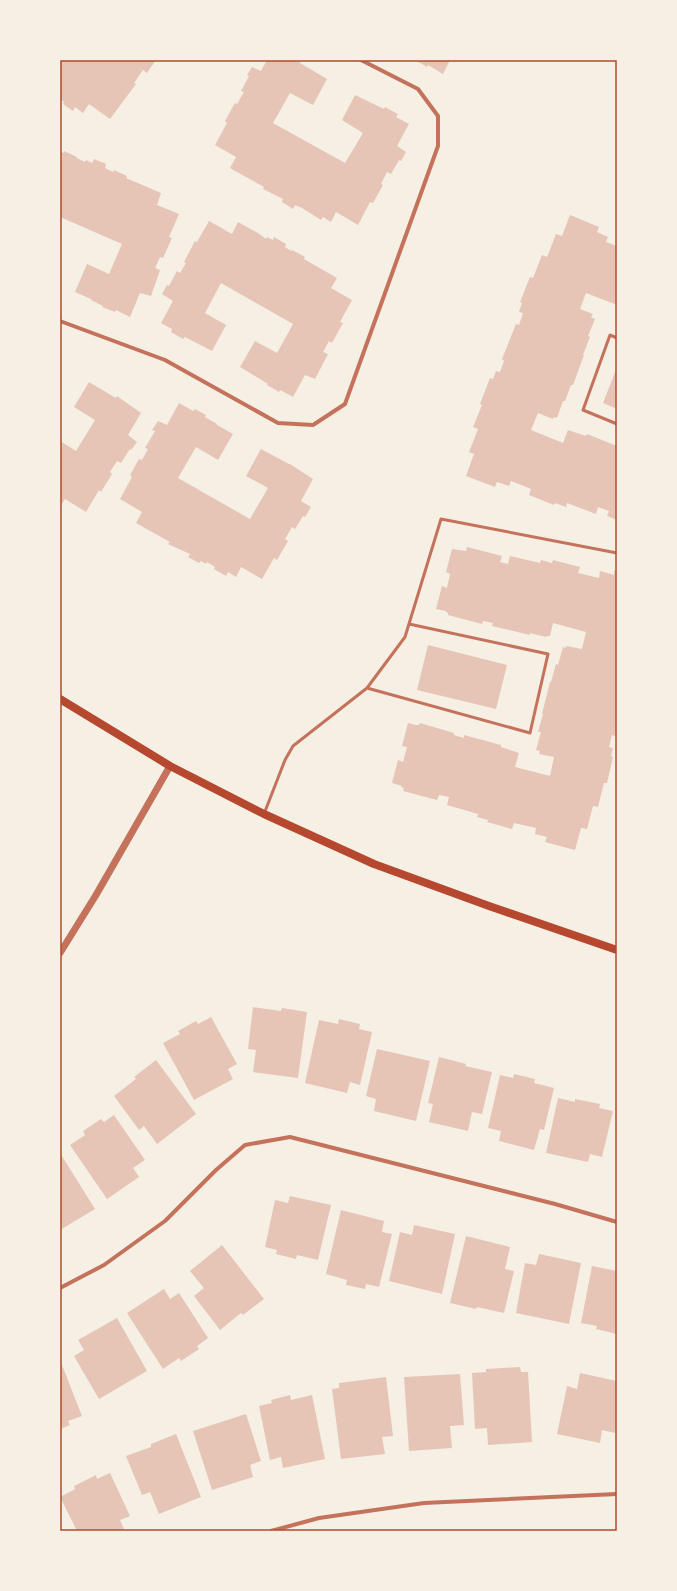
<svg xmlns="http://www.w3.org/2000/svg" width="677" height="1591" font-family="'Zilla Slab',serif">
  <rect width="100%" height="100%" fill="#f6efe4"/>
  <path fill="#e6c5b7" d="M60 60H156L147 73 143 70 134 83 136 84 110 119 89 104 83 113 75 107 73 111 63 104 64 102 60 99Z
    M267 60H300V63L327 79 313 105 290 93 273 123 345 163 363 133 342 120 355 95 384 109 385 107 398 114 396 117 409 124 397 146 406 152 401 161 399 160 391 174 387 172 381 184 383 185 373 203 370 202 358 225 336 212 331 222 323 217 321 220 302 208 295 205 293 209 282 202 283 199 263 189 264 187 230 168 236 157 215 145 227 123 225 121 235 103 237 104 244 92 241 91 249 76 247 75 252 67 261 71Z
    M415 60H450L443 74 428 65 427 67Z
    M60 151 64 153V151L77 157V158L85 162 86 160 92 163 94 159 106 164 105 168 113 172 114 170 127 176 126 178 161 193 157 205 179 214 169 237 172 238 163 258 160 257 155 268 160 270 151 296 140 293 130 317 116 310 115 312 102 307 103 306 91 300V299L75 292 87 264 109 274 122 244 60 217Z
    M570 215 599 227 597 232 608 237 606 242 617 246V305L586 293 580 309 593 314 591 317 595 319 588 336 590 337 583 355H584L573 385H571L565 401H563L557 418 554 417 553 419 538 413 531 430 563 443 568 430 586 436 587 434 617 446V520L607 516 609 511 598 507 596 514 567 503 566 507 555 503 554 505 529 495 531 489 511 481 509 486 497 482 495 487 466 476 474 454 469 452 478 429 473 427 482 405 480 404 490 378 493 379 496 371 500 372 504 361 502 359 516 324 519 325 523 313 519 312 522 303 520 302 530 277 533 278 542 255 547 257 556 234 562 236Z
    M209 221 232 234 238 222 258 233 266 239 267 237 273 240 274 237 286 244 285 247 291 251 292 250 305 257 304 259 337 278 331 288 352 300 340 322 343 323 332 343 329 341 323 352 328 354 315 379 305 375 293 397 280 390 279 392 267 385 268 384 240 367 255 341 277 353 293 324 221 283 205 313 226 325 212 351 185 337 183 339 171 332 172 329 161 323 173 301 162 294 167 285 169 286 177 271 180 273 186 263 184 262 195 241 197 242Z
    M617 367V409L603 403Z
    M89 382 116 398 117 396 141 413 128 435 137 442 131 450 130 449 121 463 117 461 110 472 112 474 101 492 99 490 86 512 65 499 60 507V441L76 451 95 420 74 407Z
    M179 403 193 411 195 409 206 415 205 417 217 424V425L233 434 218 460 196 447 178 478 250 519 268 488 246 476 261 449 289 464H290L313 479 301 501 311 507 305 517 303 516 295 529 292 527 285 539 288 541 277 560 274 558 262 579 241 567 236 577 228 572 226 576 214 569 215 567 207 562 206 564 201 561 199 563 188 557 190 554 168 544 170 542 136 523 142 512 120 499 132 477 130 475 139 459 142 460 148 449 145 448 155 431 152 430 158 421 167 425Z
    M467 547 502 556 500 562 508 564 510 556 540 563 541 560 552 563 553 560 580 567 578 573 599 578 600 571 614 575V570L617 571V727L615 736 612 735 609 747 613 748 611 756 613 757 607 783H604L598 807 593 806 587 829 581 828 575 850 545 842 547 837 535 834 536 828 514 823 512 829 487 822 488 820 477 817 478 814 447 805 449 797 439 795 437 800 403 791 404 788 401 787 402 786 392 783 398 760 403 762 407 747 402 746 408 723 416 725H419L420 723 454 733V735L464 738V735L501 745V747L519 753 515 767 550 776 554 757 539 754 540 751 536 750 541 732H538L543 714H542L550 682H551L556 664 558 665 563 647 566 648V646L582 649 586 632 553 623 550 636H547L546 637 530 633V635L492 626 493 623 483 621 482 624 448 615V613L446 612V611L436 609 442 586 447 588 450 574 446 572 452 549 466 551Z
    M428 645 507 665 496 709 417 690Z
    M253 1007 281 1011 282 1008 307 1012 298 1078 253 1072 256 1050 248 1049Z
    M211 1017 237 1064 228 1069 233 1079 194 1100 163 1043 180 1034 178 1031 196 1021 198 1024Z
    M339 1019 360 1024 359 1029 372 1032 360 1085 350 1082 347 1093 305 1083 319 1020 338 1024Z
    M377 1049 430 1061 416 1121 374 1111 376 1099 366 1096Z
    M439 1057 466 1064 465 1066 492 1072 482 1114 472 1112 468 1131 429 1122 433 1104 428 1103Z
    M156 1060 196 1114 157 1144 144 1126 139 1130 114 1096 136 1079 134 1077Z
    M514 1074 535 1079 534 1083 554 1088 544 1130 540 1129 534 1150 499 1141 501 1131 488 1128 500 1075 513 1078Z
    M558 1098 575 1102V1099L600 1104 599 1108 613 1111 602 1157 590 1154 588 1162 546 1153Z
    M114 1115 145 1160 133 1168 139 1177 107 1199 70 1145 85 1135 83 1131 101 1119 104 1122Z
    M60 1153 95 1209 60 1230Z
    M290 1196 331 1205 318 1260 297 1255 296 1259 276 1254 277 1250 265 1247 275 1200 288 1203Z
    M341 1210 384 1221 382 1232 392 1234 379 1287 366 1284 365 1289 346 1285 347 1280 326 1274Z
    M414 1225 455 1234 442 1294 389 1281 400 1232 412 1235Z
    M466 1236 510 1247 505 1269 514 1271 504 1313 477 1307 476 1309 450 1303Z
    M222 1245 264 1299 243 1315 241 1313 220 1330 194 1296 204 1288 190 1271Z
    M539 1254 581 1263 569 1324 516 1313 525 1263 536 1265Z
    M592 1266 617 1271V1334L596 1329 597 1326 581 1323Z
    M164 1289 170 1299 179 1293 208 1338 197 1346 199 1349 181 1361 179 1358 163 1369 127 1313Z
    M117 1318 147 1371 99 1399 74 1356 84 1350 78 1340Z
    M62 1365 82 1416 68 1421 70 1425 60 1429V1366Z
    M520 1367 521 1372H528L532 1442 488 1445 487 1428 475 1429 472 1373 486 1372V1369Z
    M580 1373 617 1381V1421L615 1433 602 1430 600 1443 557 1434 567 1386 577 1389Z
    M460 1374 464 1425 450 1426 452 1448 409 1451 404 1377Z
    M386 1377 393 1436 382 1437 385 1454 341 1459 332 1389 339 1388V1383Z
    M290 1395 291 1400 312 1395 325 1459 283 1468 281 1457 270 1460 259 1406 272 1403 271 1400Z
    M246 1414 261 1461 250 1465 253 1477 212 1490 193 1431Z
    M176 1434 201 1497 159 1514 150 1492 142 1495 126 1456 151 1447V1444Z
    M110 1473 130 1516 120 1520 124 1529 119 1531H77L60 1497 75 1489 74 1486 96 1475 97 1479Z"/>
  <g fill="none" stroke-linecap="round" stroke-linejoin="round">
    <path stroke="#c5725c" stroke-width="3" d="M617 338 610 335 583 410 617 424
      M367 688 530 733 548 654 409 624
      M264 814 285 760 293 746 367 688 405 637 441 519 617 553"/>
    <path stroke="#c5725c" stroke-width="4" d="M60 321 165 360 278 423 313 425 345 404 438 146V116L418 89 361 60
      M60 1288 104 1265 165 1221 216 1170 245 1145 290 1137 555 1204 617 1222
      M271 1531 319 1518 424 1503 617 1494"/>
    <path stroke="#c5725c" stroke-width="7" d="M60 953 96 895 170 766"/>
    <path stroke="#b5482f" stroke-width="8" d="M60 699 170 766 264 814 374 864 489 906 617 950"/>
  </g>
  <rect width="677" height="1591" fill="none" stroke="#f6efe4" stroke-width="122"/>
  <rect x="61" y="61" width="555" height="1469" fill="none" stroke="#b5482f" stroke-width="1.5"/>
</svg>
